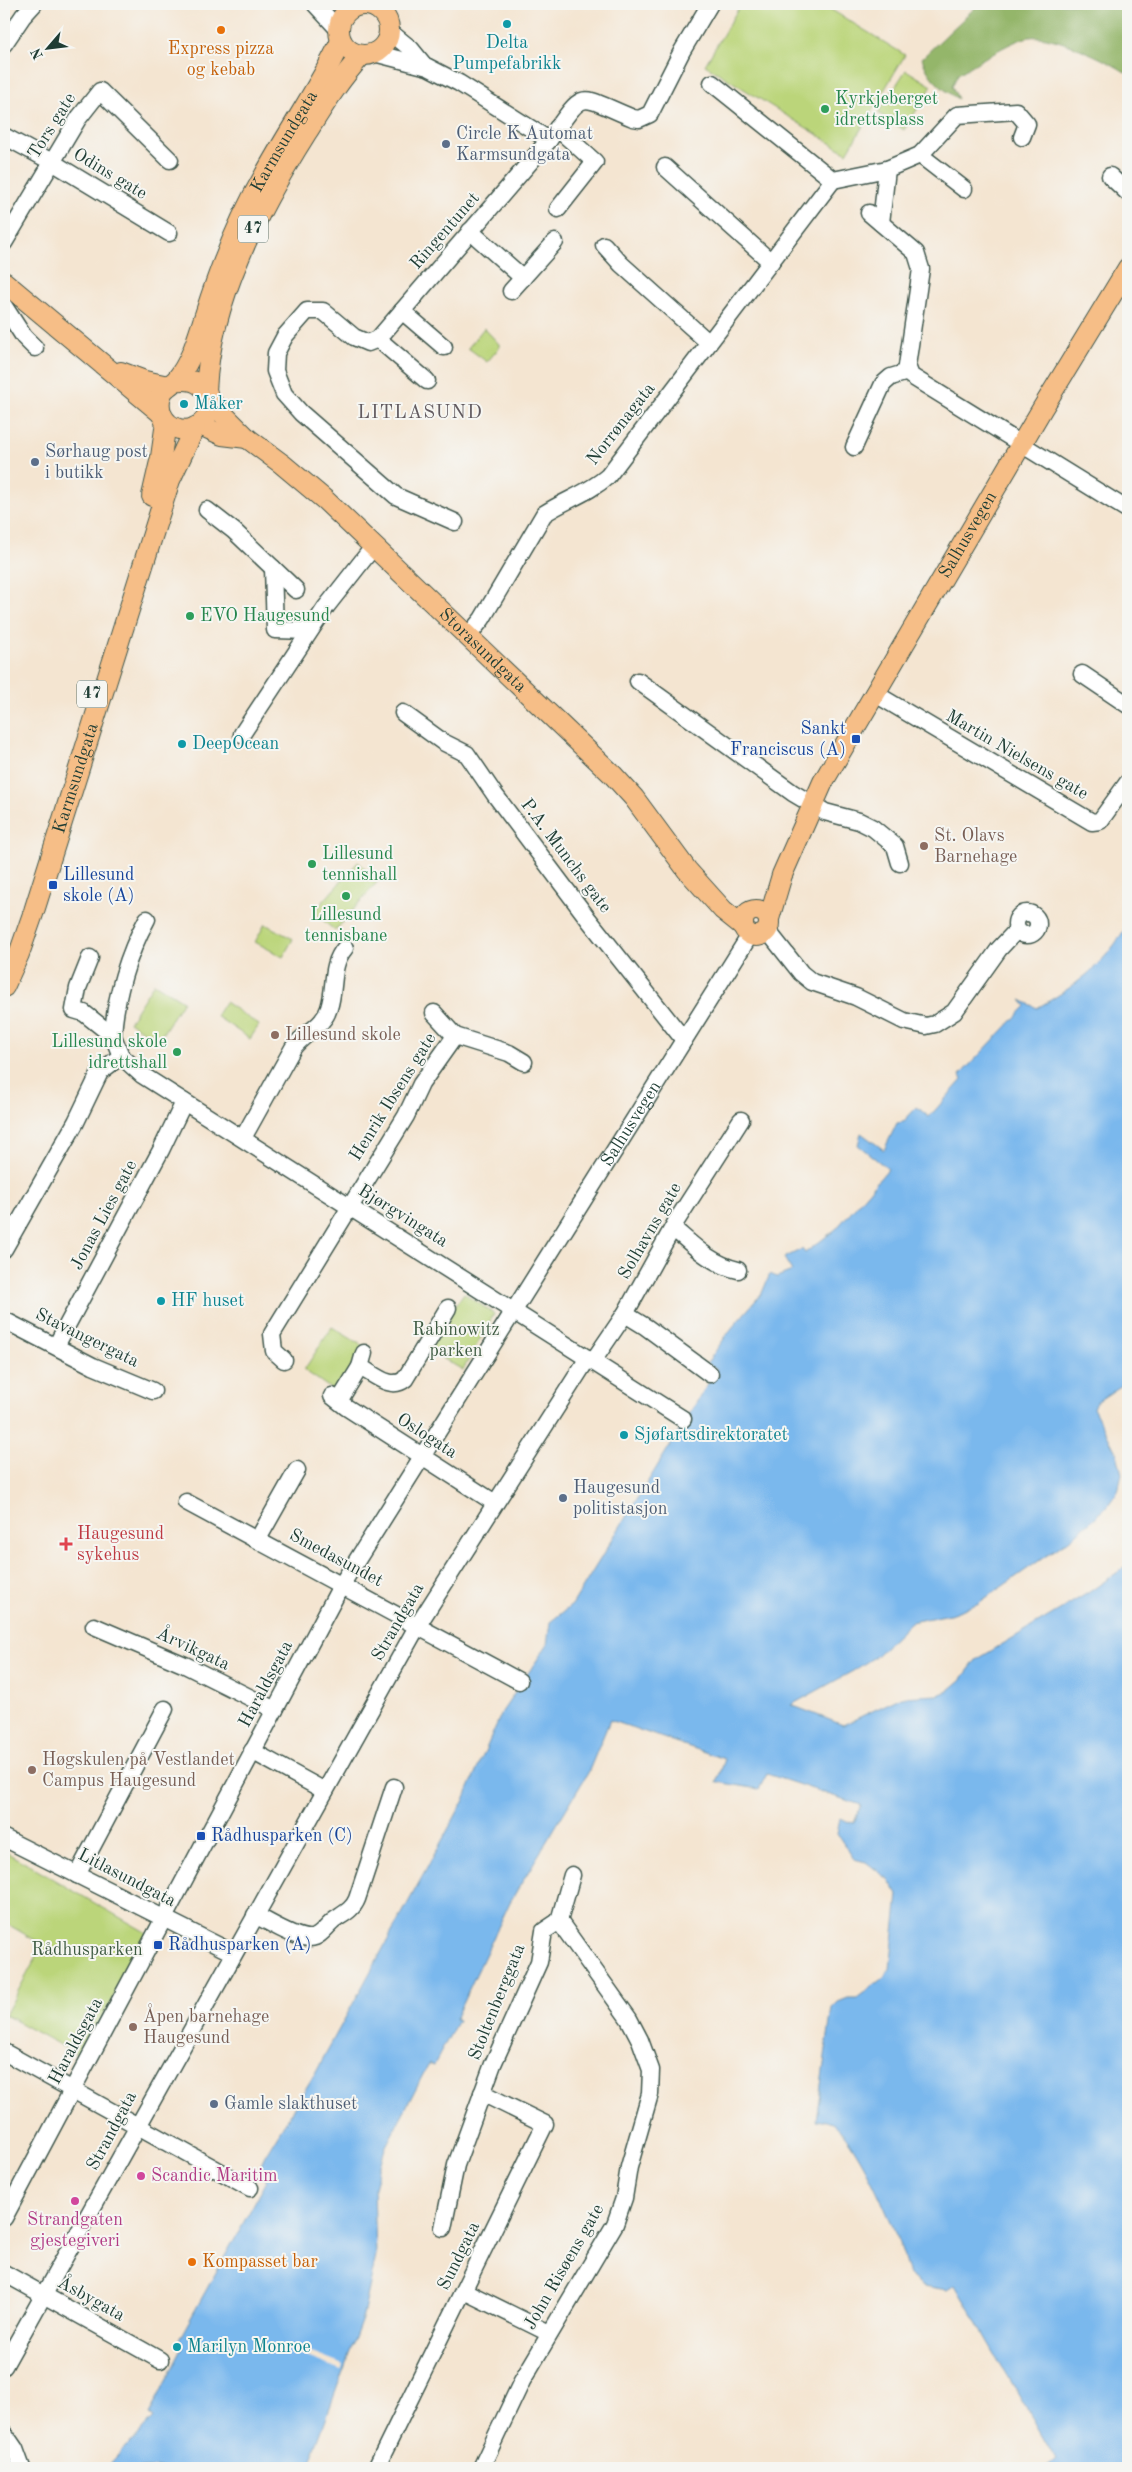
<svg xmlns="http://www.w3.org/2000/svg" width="1132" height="2472" font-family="'Old Standard TT',serif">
  <rect width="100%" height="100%" fill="#f6f6f2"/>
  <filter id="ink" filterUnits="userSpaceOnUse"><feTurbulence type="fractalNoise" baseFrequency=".02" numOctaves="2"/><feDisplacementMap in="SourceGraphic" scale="10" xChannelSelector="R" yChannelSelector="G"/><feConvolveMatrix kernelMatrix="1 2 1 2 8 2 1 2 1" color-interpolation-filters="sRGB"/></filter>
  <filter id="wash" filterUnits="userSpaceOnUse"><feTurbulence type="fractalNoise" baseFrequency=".0096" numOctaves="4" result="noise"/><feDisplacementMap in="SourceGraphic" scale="20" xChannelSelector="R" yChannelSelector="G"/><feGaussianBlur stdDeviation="1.12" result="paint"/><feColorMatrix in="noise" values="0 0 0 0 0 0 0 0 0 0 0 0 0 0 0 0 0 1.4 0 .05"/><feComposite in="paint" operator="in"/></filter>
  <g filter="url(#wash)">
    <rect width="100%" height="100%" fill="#f4e5d1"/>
    <path fill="#bbd57a" stroke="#6d8957" d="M741 4H822L905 55 847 153 705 65Z
      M906 70 932 86 904 130 878 113Z
      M484 328 499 344V348L487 362 468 348Z
      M358 862 379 880 335 931 314 912Z
      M265 924 293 939 283 957 255 942Z
      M154 983 183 1001 158 1041 129 1022Z
      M225 1002 259 1025 250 1039 216 1016Z
      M464 1293 494 1314 463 1370 425 1348Z
      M332 1327 363 1346 337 1393 304 1370Z
      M4 1851 147 1933 82 2057 5 2015 43 1945 4 1922Z"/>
    <path fill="#94b66a" stroke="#5a7a4f" d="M979 4H1128V74C1109 61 1052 33 1029 37 1010 41 975 64 958 74L952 86 958 99C941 88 928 78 922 58Z"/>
    <path fill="#7ab8ed" stroke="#4c7a90" d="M1128 923V1381L1095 1403 1093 1408 1117 1454 1122 1474 1118 1491 1106 1508 1069 1540 977 1604 950 1614 911 1622 876 1656 853 1671 791 1705 843 1725 902 1697 938 1695 948 1691 961 1680 976 1660 1088 1593 1128 1565V2468H1046L1056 2460 955 2285 947 2290 924 2286 909 2276C903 2245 860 2143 835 2126 829 2122 823 2121 816 2120L832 2008 838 2002 848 1998H857L884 1977 890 1969 898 1895 888 1879 866 1862 854 1859 837 1834 840 1819 854 1823 861 1805 767 1774 759 1789 717 1782 725 1759 610 1720 588 1773 510 1902 455 2019 458 2020 434 2065 429 2063 385 2148 374 2188 376 2256 363 2316 308 2468H107L153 2418 149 2415 183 2347 177 2343 267 2180 258 2174 264 2157 314 2075 463 1802 502 1712 547 1645 550 1622 572 1605 717 1369 707 1363 731 1329 762 1293 770 1274 777 1277 792 1271 784 1258 802 1249 805 1253 836 1229 888 1169 858 1145 861 1133 884 1150 897 1123 903 1122 917 1107 929 1117 962 1080 960 1075 1026 1006 1021 1000 1037 1008C1076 986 1106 964 1128 923Z"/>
    <path fill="#f4e5d1" d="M296 2347 343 2365 341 2370 294 2352Z"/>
  </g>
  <g filter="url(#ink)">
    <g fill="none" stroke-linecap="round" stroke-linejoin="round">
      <defs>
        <g id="minor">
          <path d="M315 4 339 30"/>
          <path d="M343 4 354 7"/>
          <path d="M389 31 411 49 424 65"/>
          <path d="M4 44 23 16 34 4"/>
          <path d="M374 53 428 67 459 83 549 140C587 87 576 95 633 118L639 119 650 114 682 51 710 4"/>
          <path d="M712 83 833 180 887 169 881 223"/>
          <path d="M557 128 595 162 558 209"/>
          <path d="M4 136 52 162 169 233"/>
          <path d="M920 155 964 189"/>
          <path d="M665 167 771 262"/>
          <path d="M887 169 920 155 957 115 1016 111 1027 124 1022 137"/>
          <path d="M1110 176 1128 193"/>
          <path d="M869 213 916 253 921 269 907 366 911 376 1128 510"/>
          <path d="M470 231 523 278"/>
          <path d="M4 243 78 119 100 91 170 160"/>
          <path d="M604 245 621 264 708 342"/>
          <path d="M511 291 555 242"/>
          <path d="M4 306 24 337 35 348"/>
          <path d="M402 311 444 347"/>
          <path d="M378 339 427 381"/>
          <path d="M854 447 883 384 891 377 908 372"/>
          <path d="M207 510 234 531 296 590"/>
          <path d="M455 522 396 496 301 413 284 394 275 371 276 353 285 336 307 311H323L354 337 368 343 378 339 549 140"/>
          <path d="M273 568 275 630 309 631"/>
          <path d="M468 636 482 619 544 514C565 500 589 493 608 476L833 180"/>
          <path d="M1082 674 1128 705"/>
          <path d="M638 681 793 793 825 812 859 821 873 828 895 846 900 863"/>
          <path d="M874 693 1092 822 1100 821 1128 782"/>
          <path d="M403 713 443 742 467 754 495 795 589 920 684 1040"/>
          <path d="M242 734 326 607 374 546"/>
          <circle cx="1027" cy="924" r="11"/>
          <path d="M767 930 801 973 812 982 856 997 904 1021 926 1026 935 1024 954 1012 999 949 1017 930"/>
          <path d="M90 958 78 988 74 1010 84 1013 113 1036 121 1056 142 1075 683 1419"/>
          <path d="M113 1036C115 996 128 954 147 919"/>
          <path d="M455 1036 509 1053 524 1062"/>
          <path d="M243 1138 293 1048C304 1033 324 1026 329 1008 336 987 330 965 345 948"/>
          <path d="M673 1228C694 1246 711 1264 738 1270"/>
          <path d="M4 1249 76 1122 100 1072 121 1056"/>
          <path d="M625 1314 646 1327 710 1374"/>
          <path d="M4 1320 93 1366 153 1391"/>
          <path d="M56 1346 161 1150 184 1102"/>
          <path d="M284 1360 274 1351 272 1334 406 1116 421 1084 455 1036 434 1013"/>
          <path d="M593 1361 625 1314 677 1220 741 1120"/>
          <path d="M360 1367C374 1374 391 1391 405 1379L448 1308"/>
          <path d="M332 1396 346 1407 495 1503"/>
          <path d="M339 1401 360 1367 364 1353"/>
          <path d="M186 1502 519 1681"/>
          <path d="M258 1539 297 1470"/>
          <path d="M94 1626 185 1665 275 1710"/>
          <path d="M252 1751 325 1791"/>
          <path d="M4 1838 233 1953"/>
          <path d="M77 1875 165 1709"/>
          <path d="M255 1915C268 1921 301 1943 315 1937 323 1934 328 1924 336 1919 345 1913 353 1909 357 1899L394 1787"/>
          <path d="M4 2052 250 2188"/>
          <path id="s1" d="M4 2218 342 1584 750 935"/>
          <path d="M443 2228 456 2165 493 2064 539 1962 544 1931 559 1921 572 1875"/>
          <path d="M4 2273 160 2360"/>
          <path d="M464 2291 549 2333"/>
          <path d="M4 2366 418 1625 588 1358"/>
          <path d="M4 2433 15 2449 22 2468"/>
          <path d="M376 2468 545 2124 482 2093"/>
          <path d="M481 2468 522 2381 615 2224 624 2198 629 2167 650 2094 651 2070 640 2040 629 2019 559 1921"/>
        </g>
        <g id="major">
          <circle cx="364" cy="30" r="25"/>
          <path d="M4 282 161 413"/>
          <path d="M121 372 145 381 168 386"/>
          <path id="s2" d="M175 381C223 372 217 437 179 429 171 427 165 422 162 415 159 408 159 400 162 393 165 387 171 385 176 380 191 363 198 336 205 315 220 267 239 219 264 176 289 130 319 88 341 41"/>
          <path d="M206 391C210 300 259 208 307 132 324 105 340 79 362 55"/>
          <path id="s3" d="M210 401 247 438 282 464 325 500 613 775 634 798 687 870 723 910 743 926"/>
          <path d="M200 425 222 435 247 438"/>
          <path d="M152 496 161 457 166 422"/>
          <circle cx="756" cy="923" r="13"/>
          <path id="s4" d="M769 919 782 875 823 782 1042 409 1128 268"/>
          <path id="s5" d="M4 987 19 954 34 911 170 480 195 427"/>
        </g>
      </defs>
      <use href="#minor" stroke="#3f564c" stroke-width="19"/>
      <use href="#major" stroke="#3f564c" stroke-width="22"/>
      <use href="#minor" stroke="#fff" stroke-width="16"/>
      <use href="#major" stroke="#f6be87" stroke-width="20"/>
    </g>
  </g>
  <g fill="#0f9aa8" stroke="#f6f6f2" stroke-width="2">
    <circle cx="507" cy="24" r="5"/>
    <circle cx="184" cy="404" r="5"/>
    <circle cx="182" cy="744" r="5"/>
    <circle cx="161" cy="1301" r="5"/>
    <circle cx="624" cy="1435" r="5"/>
    <circle cx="177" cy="2347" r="5"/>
  </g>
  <g fill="#e8710a" stroke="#f6f6f2" stroke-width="2">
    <circle cx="221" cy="30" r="5"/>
    <circle cx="192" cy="2262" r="5"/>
  </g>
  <g fill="#2e9e5b" stroke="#f6f6f2" stroke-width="2">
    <circle cx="825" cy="109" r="5"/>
    <circle cx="190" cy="616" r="5"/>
    <circle cx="312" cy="864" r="5"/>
    <circle cx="346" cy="896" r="5"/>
    <circle cx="177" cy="1052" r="5"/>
  </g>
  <g fill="#5c6f8a" stroke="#f6f6f2" stroke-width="2">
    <circle cx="446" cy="144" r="5"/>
    <circle cx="35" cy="462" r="5"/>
    <circle cx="563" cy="1498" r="5"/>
    <circle cx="214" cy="2104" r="5"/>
  </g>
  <g fill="#1a4fb4" stroke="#f6f6f2" stroke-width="2">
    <rect x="851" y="734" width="10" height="10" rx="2.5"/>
    <rect x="48" y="880" width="10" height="10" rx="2.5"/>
    <rect x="196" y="1831" width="10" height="10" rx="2.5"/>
    <rect x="153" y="1940" width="10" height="10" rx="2.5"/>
  </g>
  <g fill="#8d6e63" stroke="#f6f6f2" stroke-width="2">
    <circle cx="924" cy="846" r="5"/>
    <circle cx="275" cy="1035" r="5"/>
    <circle cx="32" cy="1770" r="5"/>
    <circle cx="133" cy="2027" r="5"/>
  </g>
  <path fill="#e0444e" stroke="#f6f6f2" stroke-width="2" d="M63.5 1536.5h5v5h5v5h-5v5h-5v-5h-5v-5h5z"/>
  <g fill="#d1479c" stroke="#f6f6f2" stroke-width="2">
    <circle cx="141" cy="2176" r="5"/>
    <circle cx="75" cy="2201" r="5"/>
  </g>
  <g text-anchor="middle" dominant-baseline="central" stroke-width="4" stroke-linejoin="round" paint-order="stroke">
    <g fill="#f6f6f2" stroke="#60746d" stroke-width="1">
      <rect x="238" y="215.5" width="30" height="27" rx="4"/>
      <rect x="77" y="680.5" width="30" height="27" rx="4"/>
    </g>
    <g font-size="16" font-weight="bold" fill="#1f3d34">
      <text x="253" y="229">47</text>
      <text x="92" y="694">47</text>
    </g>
    <g font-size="18" fill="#0d838f" stroke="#f6f6f2" text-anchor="start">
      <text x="507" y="43" text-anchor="middle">Delta<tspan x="507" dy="21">Pumpefabrikk</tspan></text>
      <text x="194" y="404">Måker</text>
      <text x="192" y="744">DeepOcean</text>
      <text x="171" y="1301">HF huset</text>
      <text x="634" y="1435">Sjøfartsdirektoratet</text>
      <text x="187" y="2347">Marilyn Monroe</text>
    </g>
    <g font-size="18" fill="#c56008" stroke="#f6f6f2">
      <text x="221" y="49">Express pizza<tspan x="221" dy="21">og kebab</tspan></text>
      <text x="202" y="2262" text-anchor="start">Kompasset bar</text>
    </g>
    <g font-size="18" fill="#27864d" stroke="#f6f6f2" text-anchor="start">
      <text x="835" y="99">Kyrkjeberget<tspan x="835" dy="21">idrettsplass</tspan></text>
      <text x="200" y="616">EVO Haugesund</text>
      <text x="322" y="854">Lillesund<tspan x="322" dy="21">tennishall</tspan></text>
      <text x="346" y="915" text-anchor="middle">Lillesund<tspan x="346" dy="21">tennisbane</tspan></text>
      <text x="167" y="1042" text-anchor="end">Lillesund skole<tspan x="167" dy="21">idrettshall</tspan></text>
    </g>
    <g font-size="18" fill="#1f3d34" stroke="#f6f6f2">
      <text transform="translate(52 126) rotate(-58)">Tors gate</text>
      <text stroke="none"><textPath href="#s2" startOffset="421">Karmsundgata</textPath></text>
      <text transform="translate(110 174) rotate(31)">Odins gate</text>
      <text transform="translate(445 231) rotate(-49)">Ringentunet</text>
      <text transform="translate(621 424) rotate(-52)">Norrønagata</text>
      <text stroke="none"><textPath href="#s4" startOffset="434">Salhusvegen</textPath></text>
      <text stroke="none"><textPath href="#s3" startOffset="370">Storasundgata</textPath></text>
      <text transform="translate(1017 755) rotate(30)">Martin Nielsens gate</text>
      <text stroke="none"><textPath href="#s5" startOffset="221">Karmsundgata</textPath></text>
      <text transform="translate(566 856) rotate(53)">P.A. Munchs gate</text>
      <text transform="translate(393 1097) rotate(-58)">Henrik Ibsens gate</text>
      <text stroke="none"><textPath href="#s1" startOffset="1262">Salhusvegen</textPath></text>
      <text transform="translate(104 1215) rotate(-62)">Jonas Lies gate</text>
      <text transform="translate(403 1216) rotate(32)">Bjørgvingata</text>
      <text transform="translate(650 1231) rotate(-60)">Solhavns gate</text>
      <text transform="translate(87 1338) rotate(26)">Stavangergata</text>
      <text transform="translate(427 1436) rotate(33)">Oslogata</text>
      <text transform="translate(336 1558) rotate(28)">Smedasundet</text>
      <text transform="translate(398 1622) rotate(-60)">Strandgata</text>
      <text transform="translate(193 1649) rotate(25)">Årvikgata</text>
      <text transform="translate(266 1684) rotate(-62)">Haraldsgata</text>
      <text transform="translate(127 1878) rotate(27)">Litlasundgata</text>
      <text transform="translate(497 2002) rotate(-68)">Stoltenberggata</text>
      <text transform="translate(76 2041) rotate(-62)">Haraldsgata</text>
      <text transform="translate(112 2131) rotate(-62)">Strandgata</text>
      <text transform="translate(459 2256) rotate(-64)">Sundgata</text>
      <text transform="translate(564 2267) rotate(-60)">John Risøens gate</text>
      <text transform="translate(91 2299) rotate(29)">Åsbygata</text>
    </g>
    <g font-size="18" fill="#4e5e75" stroke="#f6f6f2" text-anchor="start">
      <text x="456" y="134">Circle K Automat<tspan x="456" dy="21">Karmsundgata</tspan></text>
      <text x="45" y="452">Sørhaug post<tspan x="45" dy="21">i butikk</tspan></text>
      <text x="573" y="1488">Haugesund<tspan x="573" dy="21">politistasjon</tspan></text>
      <text x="224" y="2104">Gamle slakthuset</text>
    </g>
    <g font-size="18" fill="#164399" stroke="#f6f6f2" text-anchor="start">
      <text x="846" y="729" text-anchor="end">Sankt<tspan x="846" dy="21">Franciscus (A)</tspan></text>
      <text x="63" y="875">Lillesund<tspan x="63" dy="21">skole (A)</tspan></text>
      <text x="211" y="1836">Rådhusparken (C)</text>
      <text x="168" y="1945">Rådhusparken (A)</text>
    </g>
    <g font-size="18" fill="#785e54" stroke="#f6f6f2" text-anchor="start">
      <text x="934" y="836">St. Olavs<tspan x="934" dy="21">Barnehage</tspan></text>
      <text x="285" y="1035">Lillesund skole</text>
      <text x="42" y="1760">Høgskulen på Vestlandet<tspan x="42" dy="21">Campus Haugesund</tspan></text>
      <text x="143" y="2017">Åpen barnehage<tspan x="143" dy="21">Haugesund</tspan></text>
    </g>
    <g font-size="18" fill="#3e5b42" stroke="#f6f6f2">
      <text x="456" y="1330">Rabinowitz<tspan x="456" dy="21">parken</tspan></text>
      <text x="87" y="1950">Rådhusparken</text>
    </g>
    <g font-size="18" fill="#be3a42" stroke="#f6f6f2" text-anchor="start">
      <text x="77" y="1534">Haugesund<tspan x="77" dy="21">sykehus</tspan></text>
    </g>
    <g font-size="18" fill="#b23c85" stroke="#f6f6f2" text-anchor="start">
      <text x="151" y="2176">Scandic Maritim</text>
      <text x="75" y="2220" text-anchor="middle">Strandgaten<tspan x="75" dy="21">gjestegiveri</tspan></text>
    </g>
    <g font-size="19" letter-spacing="1" fill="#635c61" stroke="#f6f6f2">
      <text x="420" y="413">LITLASUND</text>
    </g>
  </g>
  <rect width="1132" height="2472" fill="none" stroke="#f6f6f2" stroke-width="20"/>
  <g transform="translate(48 48) rotate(242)" stroke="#f6f6f2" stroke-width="4" paint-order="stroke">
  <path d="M0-4L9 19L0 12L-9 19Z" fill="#1f3d34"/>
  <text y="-8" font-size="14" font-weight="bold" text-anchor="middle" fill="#1f3d34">N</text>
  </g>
</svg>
